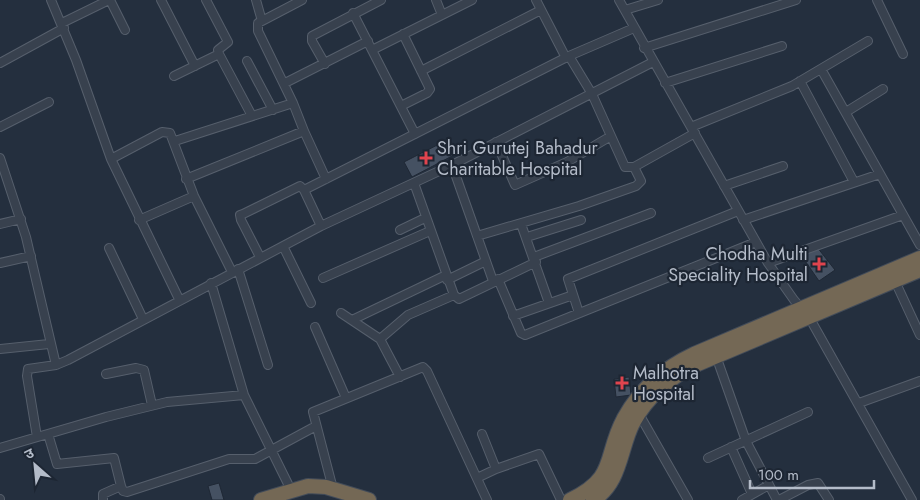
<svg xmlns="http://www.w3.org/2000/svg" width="920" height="500" font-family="Jost,'Noto Sans Devanagari',sans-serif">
  <rect width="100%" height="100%" fill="#242f3e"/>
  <path fill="#455162" stroke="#1f2835" d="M447 140 454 155 412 177 404 162Z
    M817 247 835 270 819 281 801 255Z
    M629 377 631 395 616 397 614 379Z
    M219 483 224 500H212L208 486Z"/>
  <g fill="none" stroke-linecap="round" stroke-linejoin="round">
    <defs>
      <path id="street" d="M51 0 76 60 111 159 179 299
        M110 0 125 30
        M161 0 195 66
        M206 0 228 42 218 50 219 54
        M436 0 442 15
        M536 0 566 58
        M619 0 768 263 794 300 809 317 912 500
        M877 0 903 54
        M625 10 658 0
        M353 13 415 134
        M262 21 302 0
        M62 23 109 0
        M644 48 796 0
        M372 50 472 0
        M569 56 592 94 625 167H634L695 133
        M247 61 273 110
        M0 63 64 28
        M325 64 312 41V36L381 0
        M821 69 920 245
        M421 71 541 10
        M174 76 219 54 252 116
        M800 81 854 182
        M285 83 368 41
        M665 83 782 46
        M293 103 304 131
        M401 106 427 93 430 89 403 34
        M846 112 883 89
        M0 127 49 102
        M691 127 792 86 868 41
        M175 141 293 103 258 31V23L262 21 256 0
        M496 142 515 185 567 162 611 136
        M0 158 26 237 56 365
        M111 159 162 132 170 133 194 196 232 272
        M452 165 493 281
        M186 179 304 131 326 179
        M414 183 454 295
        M724 186 783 166
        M304 190 569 56 634 28
        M139 220 194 196
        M743 220 880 174
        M0 224 21 219
        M521 224 549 303
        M400 230 425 218
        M477 236 579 206 636 186 641 181 634 167
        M527 237 581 220
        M283 246 311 303
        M109 248 143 319
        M260 257 241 220 240 215 243 214 300 186 304 190 321 226
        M534 257 651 213
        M0 263 31 256
        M768 263 903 215
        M238 269 268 365
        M323 278 430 231
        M498 279 521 333 525 335 756 242
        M447 280 486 261
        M895 281 920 335
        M211 283 244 395 291 490
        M341 313 380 339 408 315 454 295 459 299 536 262
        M579 313 568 279 738 211
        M513 316 573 295
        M352 320 446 275
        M315 327 346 398
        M380 339 400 377
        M0 349 49 344
        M716 356 746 441 777 500
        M106 374 136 368 144 370 152 405
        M859 403 920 381
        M639 414 688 500
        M48 434 57 464 114 458 121 486
        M482 434 496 469
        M37 437 27 376 28 369 56 365 68 360 321 226 452 165 653 62
        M731 447 752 494
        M0 448 106 417 167 402 244 395
        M708 458 808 412
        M477 478 496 469 539 454 561 500
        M333 489 313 412 423 367 427 371 487 500
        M0 499V500
        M103 500V494L121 486 123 491 127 492 229 459H255L316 426
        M742 500 769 485
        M779 500 808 485 818 483 829 500"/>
      <path id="highway" d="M261 500 308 486 326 487 369 500
        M570 500C618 477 603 457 624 418 640 389 664 368 694 354L920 258
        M593 500C621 484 620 448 633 423 648 396 670 377 698 364L920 270"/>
    </defs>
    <use href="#street" stroke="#565f6c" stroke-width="10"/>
    <use href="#highway" stroke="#434c59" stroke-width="16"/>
    <use href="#street" stroke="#38414e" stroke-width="8"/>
    <use href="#highway" stroke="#746855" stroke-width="14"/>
  </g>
  <g fill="#e0444e" stroke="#1d2633" stroke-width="2">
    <path d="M423.5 150.5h5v5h5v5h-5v5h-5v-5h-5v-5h5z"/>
    <path d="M816.5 256.5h5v5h5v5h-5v5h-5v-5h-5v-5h5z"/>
    <path d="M619.5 375.5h5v5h5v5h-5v5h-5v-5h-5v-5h5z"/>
  </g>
  <g text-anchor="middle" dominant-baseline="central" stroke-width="4.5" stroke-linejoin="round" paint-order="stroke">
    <g font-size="18" fill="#b4bcc9" stroke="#1d2633" text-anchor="start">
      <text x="437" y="148">Shri Gurutej Bahadur<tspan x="437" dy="21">Charitable Hospital</tspan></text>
      <text x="808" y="254" text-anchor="end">Chodha Multi<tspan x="808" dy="21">Speciality Hospital</tspan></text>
      <text x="633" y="373">Malhotra<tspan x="633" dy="21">Hospital</tspan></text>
    </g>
  </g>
  <g transform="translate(35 465) rotate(333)" stroke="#1d2633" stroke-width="4" paint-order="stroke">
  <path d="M0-4L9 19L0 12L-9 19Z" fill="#b4bcc9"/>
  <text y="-8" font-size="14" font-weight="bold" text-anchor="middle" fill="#b4bcc9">उ</text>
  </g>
  <path d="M750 480v8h124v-8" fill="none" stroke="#b4bcc9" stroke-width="2.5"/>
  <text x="758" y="480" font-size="15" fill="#b4bcc9" stroke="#1d2633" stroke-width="4" paint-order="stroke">100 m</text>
</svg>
